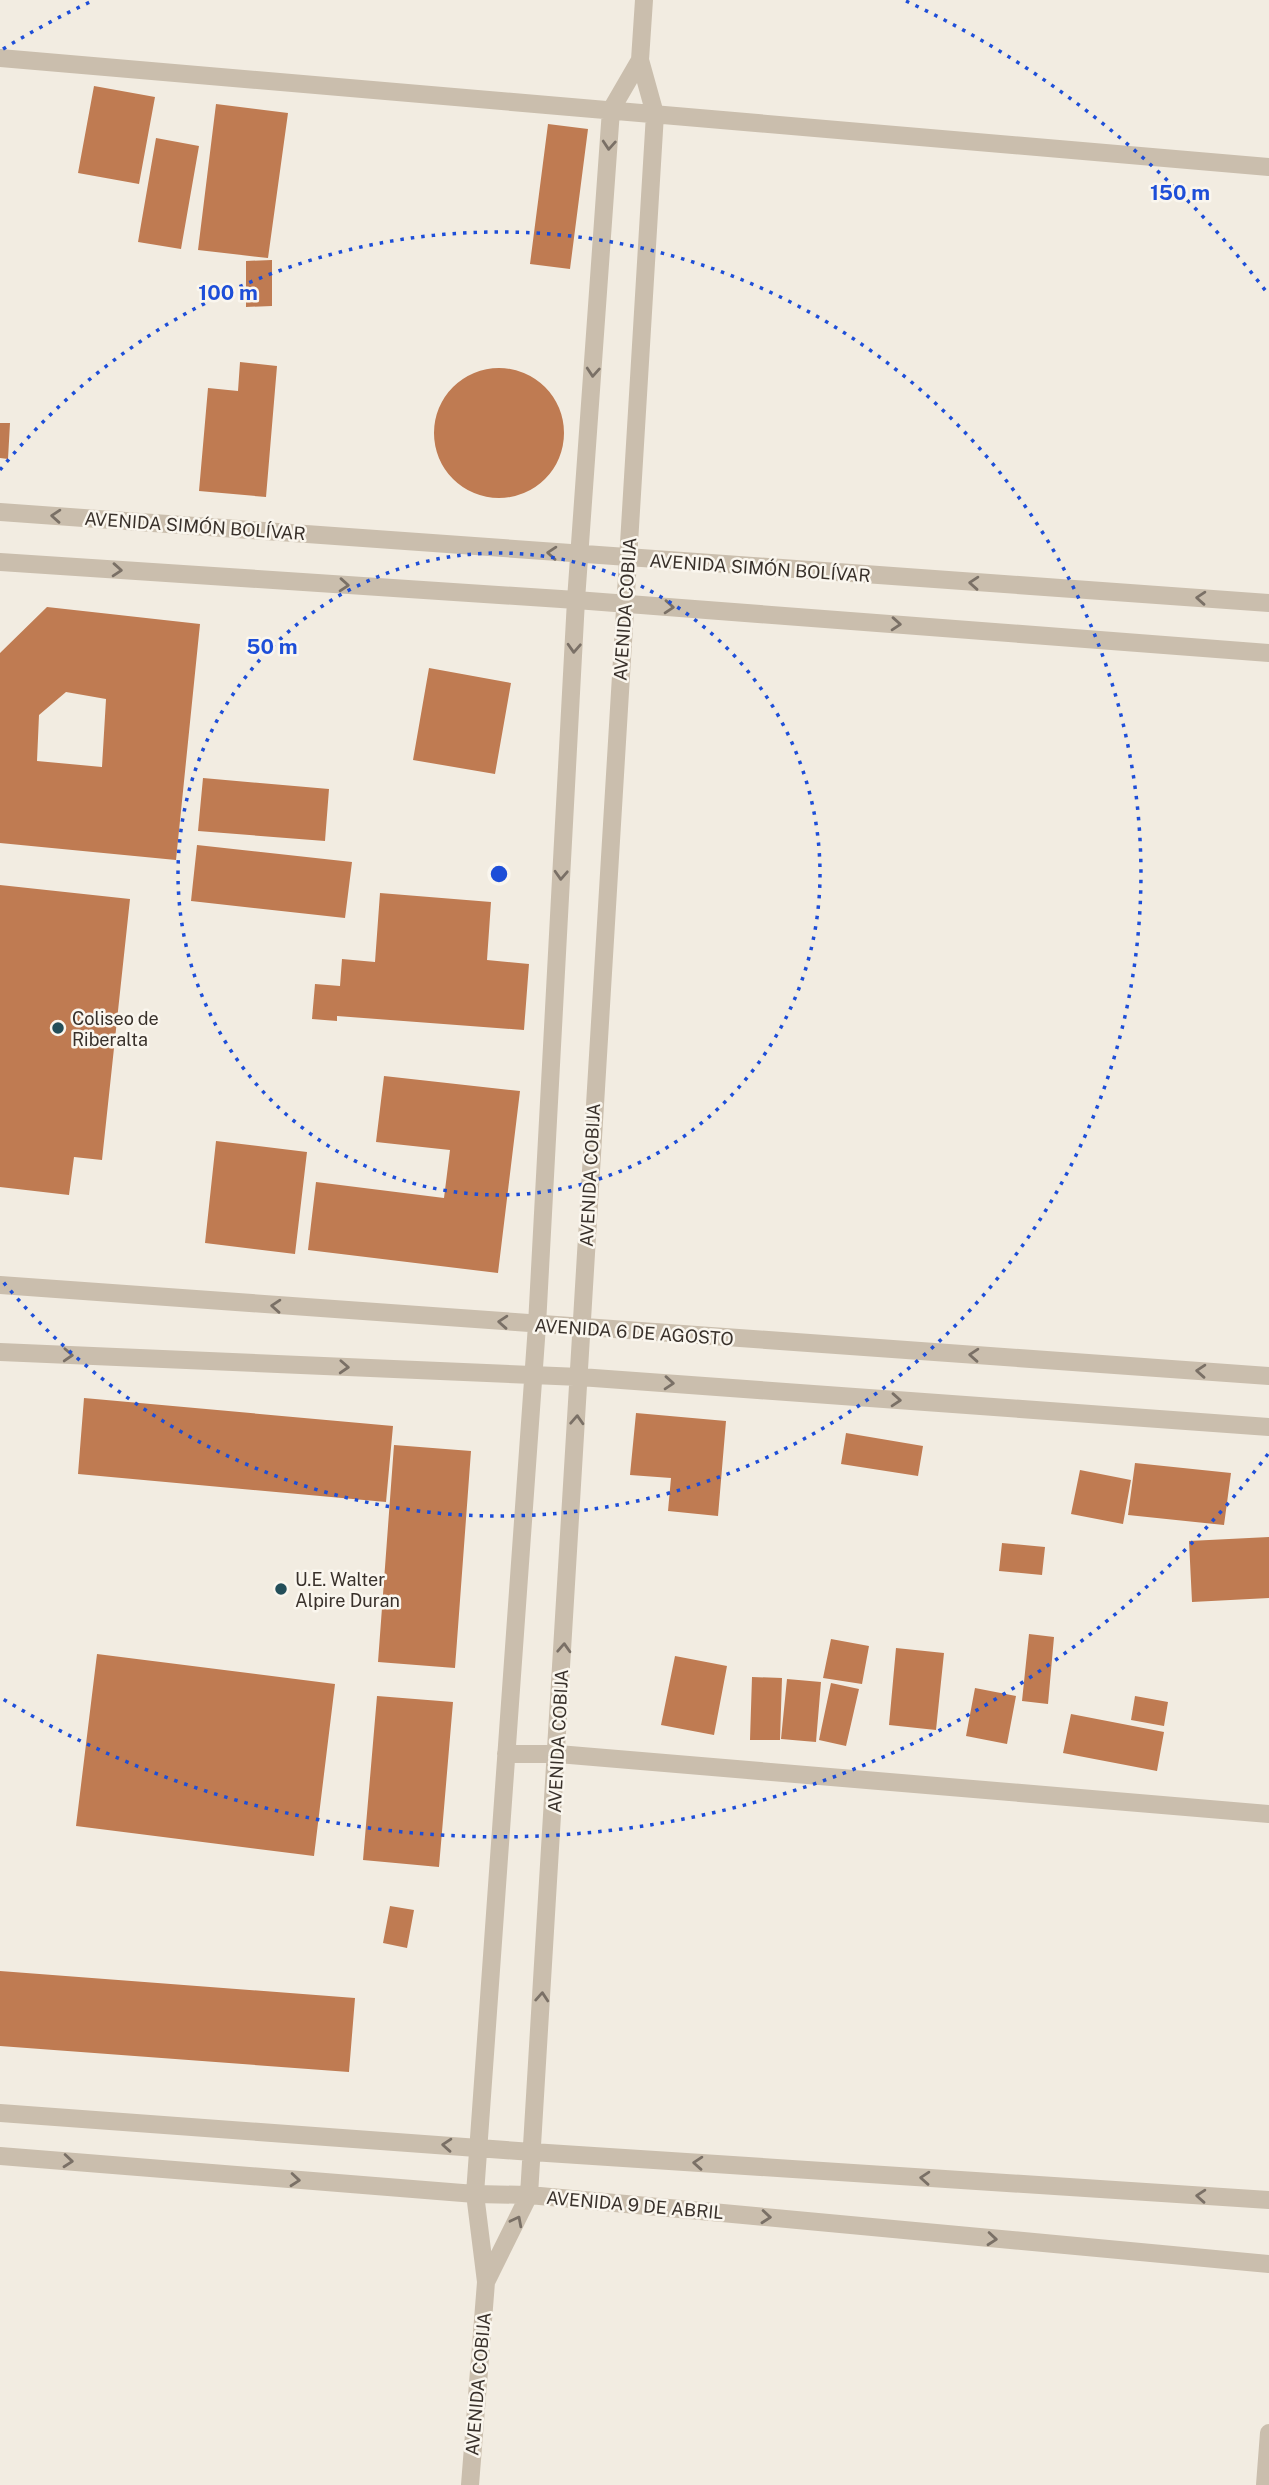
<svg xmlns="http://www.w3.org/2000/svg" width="1269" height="2485" font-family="'Public Sans',sans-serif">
  <rect width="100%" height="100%" fill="#f2ece1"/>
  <path fill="#bf7b52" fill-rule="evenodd" d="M94 86 155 97 139 184 78 173Z
    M216 104 288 113 268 258 198 250Z
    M548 124 588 129 570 269 530 264Z
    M156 138 199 146 181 249 138 242Z
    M272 260V306L246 307V261Z
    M240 362 277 366 266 497 199 491 208 388 238 391Z
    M434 433a65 65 0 1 1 130 0a65 65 0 1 1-130 0Z
    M0 423H10L8 459 0 458Z
    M47 607 200 624 176 860 0 843V653ZM66 692 106 699 102 767 37 761 39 715Z
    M429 668 511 683 495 774 413 760Z
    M203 778 329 789 325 841 198 831Z
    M197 845 352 862 345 918 191 901Z
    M0 885 130 899 102 1160 74 1157 69 1195 0 1187Z
    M380 893 491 902 487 960 529 964 524 1030 337 1016V1021L312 1019 315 984 340 986 342 959 375 962Z
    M384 1076 520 1091 498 1273 308 1250 316 1182 444 1198 450 1150 376 1142Z
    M216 1141 307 1152 295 1254 205 1243Z
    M84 1398 393 1426 386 1502 78 1474Z
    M636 1413 726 1421 718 1516 668 1511 671 1478 630 1475Z
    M846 1433 923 1446 918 1476 841 1464Z
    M394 1445 471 1451 455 1668 378 1662Z
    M1135 1463 1231 1473 1224 1525 1128 1515Z
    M1080 1470 1131 1480 1123 1524 1071 1514Z
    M1269 1537V1598L1192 1602 1189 1541Z
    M1002 1543 1045 1547 1042 1575 999 1571Z
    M1029 1634 1054 1637 1048 1704 1022 1701Z
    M831 1639 869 1646 862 1684 823 1678Z
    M896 1648 944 1653 936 1730 889 1725Z
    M97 1654 335 1684 314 1856 76 1826Z
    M675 1656 727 1666 714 1735 661 1725Z
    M752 1677 782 1678 780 1740H750Z
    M787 1679 821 1682 816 1742 781 1739Z
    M831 1683 859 1689 846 1746 819 1740Z
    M975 1688 1016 1696 1007 1744 966 1736Z
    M377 1696 453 1702 439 1867 363 1860Z
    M1135 1696 1168 1702 1164 1726 1131 1720Z
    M1071 1714 1164 1732 1157 1771 1063 1753Z
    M390 1906 414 1910 407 1948 383 1943Z
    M0 1971 355 1998 349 2072 0 2046Z"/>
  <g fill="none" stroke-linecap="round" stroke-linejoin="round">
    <path stroke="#cabead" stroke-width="18" d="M0 58 1269 167
      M0 512 1269 603
      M0 562 576 600 1269 653
      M0 1285 1269 1376
      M0 1352 580 1377 1269 1427
      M506 1754H558L1269 1814
      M0 2113 532 2152 1269 2200
      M0 2156 475 2194 529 2195 1269 2264
      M486 2282 529 2195 655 114 640 60 644 0
      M470 2485 486 2282 475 2194 537 1325 576 600 611 110 640 60
      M1265 2485 1269 2433"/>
  </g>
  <defs><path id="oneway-chevron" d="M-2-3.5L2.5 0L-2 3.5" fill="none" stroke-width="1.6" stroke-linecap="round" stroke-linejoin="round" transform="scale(1.75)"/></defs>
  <g stroke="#7a7066">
    <use href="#oneway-chevron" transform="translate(609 145) rotate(94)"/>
    <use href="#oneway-chevron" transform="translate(593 372) rotate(94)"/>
    <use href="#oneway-chevron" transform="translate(56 516) rotate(-176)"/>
    <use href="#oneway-chevron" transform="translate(552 553) rotate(-176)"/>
    <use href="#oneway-chevron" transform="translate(117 570) rotate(4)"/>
    <use href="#oneway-chevron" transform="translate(974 583) rotate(-176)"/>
    <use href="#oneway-chevron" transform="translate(344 585) rotate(4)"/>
    <use href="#oneway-chevron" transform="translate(1201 598) rotate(-176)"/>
    <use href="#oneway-chevron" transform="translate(669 607) rotate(4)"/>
    <use href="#oneway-chevron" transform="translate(896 624) rotate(4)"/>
    <use href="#oneway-chevron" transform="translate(574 648) rotate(93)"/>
    <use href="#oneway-chevron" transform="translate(561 875) rotate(93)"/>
    <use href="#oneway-chevron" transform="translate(276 1306) rotate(-176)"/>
    <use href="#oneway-chevron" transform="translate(503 1322) rotate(-176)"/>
    <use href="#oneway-chevron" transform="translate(68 1355) rotate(3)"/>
    <use href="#oneway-chevron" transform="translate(974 1355) rotate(-176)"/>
    <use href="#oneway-chevron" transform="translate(344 1367) rotate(3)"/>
    <use href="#oneway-chevron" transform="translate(1201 1371) rotate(-176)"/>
    <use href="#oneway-chevron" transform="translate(669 1383) rotate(4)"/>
    <use href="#oneway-chevron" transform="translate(896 1400) rotate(4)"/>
    <use href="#oneway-chevron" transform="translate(577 1420) rotate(-87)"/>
    <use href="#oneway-chevron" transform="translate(564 1648) rotate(-87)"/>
    <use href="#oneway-chevron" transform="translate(542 1997) rotate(-86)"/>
    <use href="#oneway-chevron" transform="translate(447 2145) rotate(-176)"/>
    <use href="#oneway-chevron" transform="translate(68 2161) rotate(5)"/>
    <use href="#oneway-chevron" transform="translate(698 2163) rotate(-176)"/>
    <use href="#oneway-chevron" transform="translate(925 2178) rotate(-176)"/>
    <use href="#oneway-chevron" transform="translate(295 2180) rotate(5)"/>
    <use href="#oneway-chevron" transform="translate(1201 2196) rotate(-176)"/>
    <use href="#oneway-chevron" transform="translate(766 2217) rotate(5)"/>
    <use href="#oneway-chevron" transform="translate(517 2221) rotate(-63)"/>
    <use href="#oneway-chevron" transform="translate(992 2239) rotate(5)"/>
  </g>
  <g fill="none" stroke="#1d4ed8" stroke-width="3.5" stroke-dasharray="3.5 7">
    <circle cx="499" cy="874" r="321"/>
    <path d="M0 470A642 642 0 1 1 0 1278"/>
    <path d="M1268 1454A963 963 0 0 1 3 1699M3 49A963 963 0 0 1 92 1M906 1A963 963 0 0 1 1268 294"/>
  </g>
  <g fill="#234e59" stroke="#faf6ee" stroke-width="2.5">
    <circle cx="58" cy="1028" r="7"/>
    <circle cx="281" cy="1589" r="7"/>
  </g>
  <g text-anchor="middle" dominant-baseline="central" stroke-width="5" stroke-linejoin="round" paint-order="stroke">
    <g font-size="18" fill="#39312b" stroke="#faf6ee">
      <text transform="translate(195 526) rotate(4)">AVENIDA SIMÓN BOLÍVAR</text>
      <text transform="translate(760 568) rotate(4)">AVENIDA SIMÓN BOLÍVAR</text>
      <text transform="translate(625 609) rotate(-86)">AVENIDA COBIJA</text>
      <text transform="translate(590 1175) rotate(-87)">AVENIDA COBIJA</text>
      <text transform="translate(634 1332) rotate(4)">AVENIDA 6 DE AGOSTO</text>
      <text transform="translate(558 1741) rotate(-87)">AVENIDA COBIJA</text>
      <text transform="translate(635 2205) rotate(5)">AVENIDA 9 DE ABRIL</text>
      <text transform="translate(478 2384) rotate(-85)">AVENIDA COBIJA</text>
    </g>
    <g font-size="18" fill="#39312b" stroke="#faf6ee" text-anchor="start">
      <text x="72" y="1018">Coliseo de<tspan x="72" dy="21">Riberalta</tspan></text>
      <text x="295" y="1579">U.E. Walter<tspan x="295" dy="21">Alpire Duran</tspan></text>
    </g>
  </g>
  <circle cx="499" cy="874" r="10" fill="#1d4ed8" stroke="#faf6ee" stroke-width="3.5"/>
  <g font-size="21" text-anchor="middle" font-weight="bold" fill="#1d4ed8" stroke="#faf6ee" stroke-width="5" stroke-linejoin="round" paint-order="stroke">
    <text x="1180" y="200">150 m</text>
    <text x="228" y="300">100 m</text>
    <text x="272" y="654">50 m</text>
  </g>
</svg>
